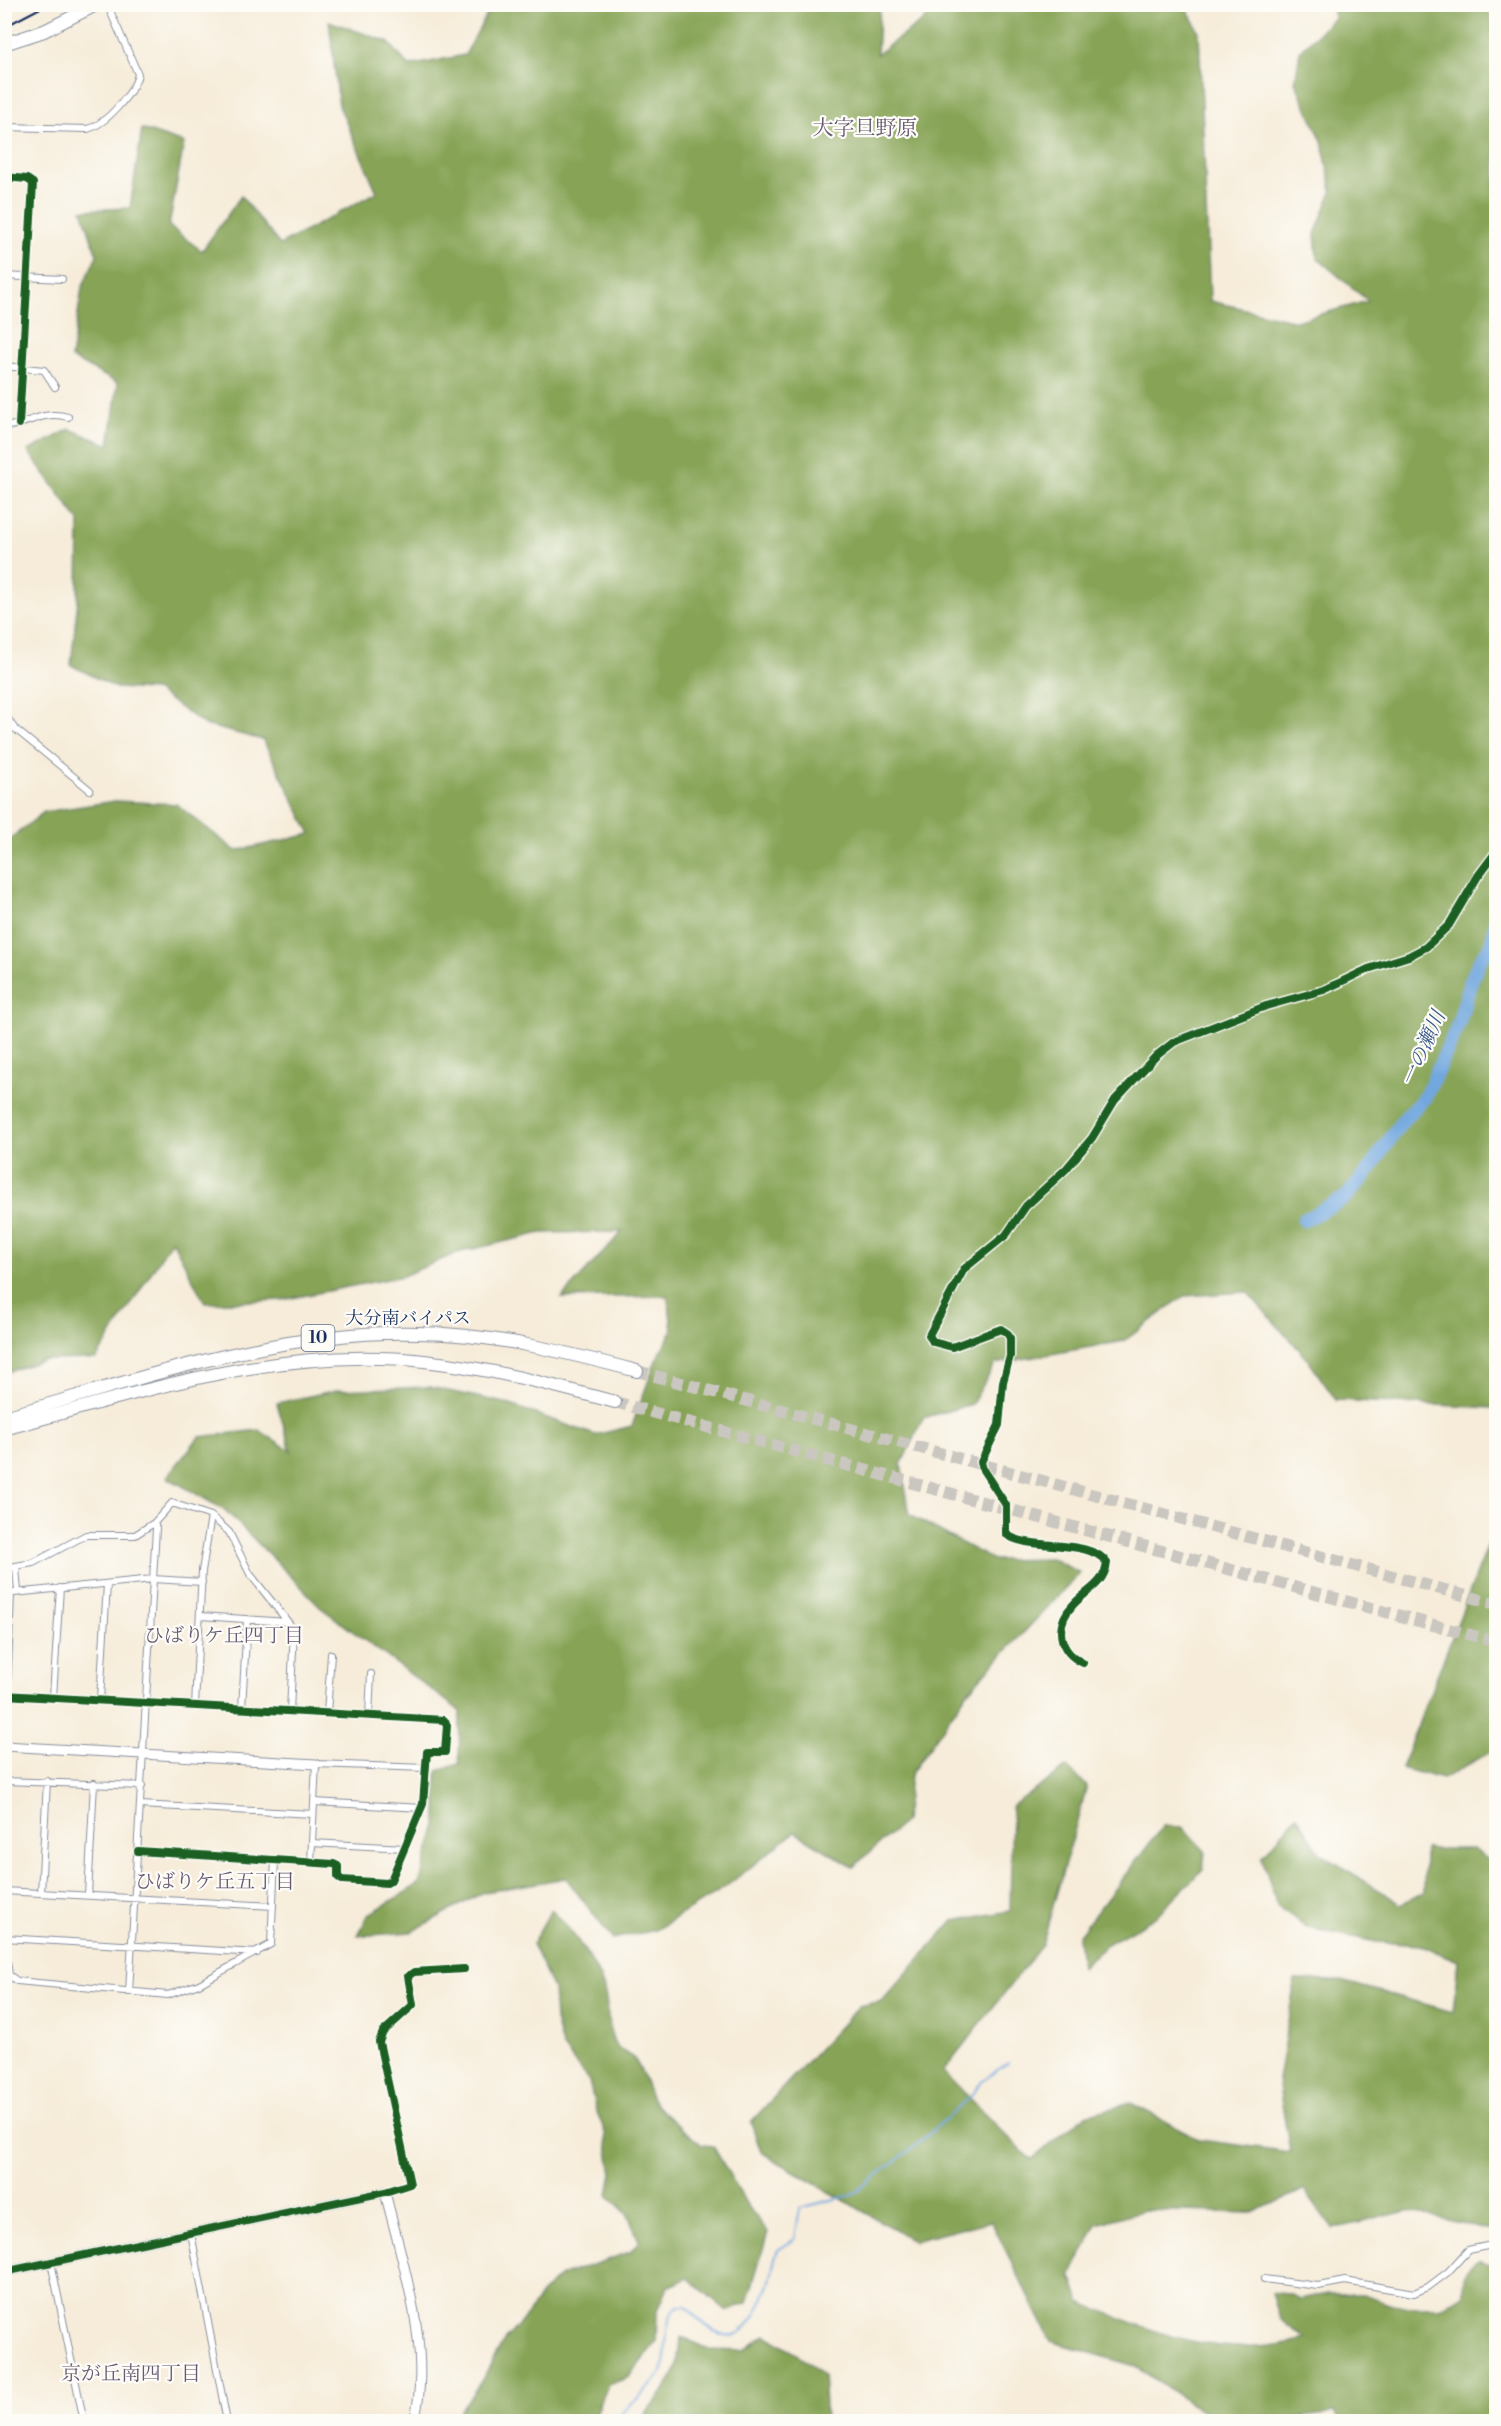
<svg xmlns="http://www.w3.org/2000/svg" width="1501" height="2426" font-family="'Libre Bodoni','Noto Serif JP',serif">
  <rect width="100%" height="100%" fill="#fdfcf7"/>
  <filter id="ink" filterUnits="userSpaceOnUse"><feTurbulence type="fractalNoise" baseFrequency=".0167" numOctaves="2"/><feDisplacementMap in="SourceGraphic" scale="12" xChannelSelector="R" yChannelSelector="G"/><feConvolveMatrix kernelMatrix="1 2 1 2 8 2 1 2 1" color-interpolation-filters="sRGB"/></filter>
  <filter id="wash" filterUnits="userSpaceOnUse"><feTurbulence type="fractalNoise" baseFrequency=".008" numOctaves="4" result="noise"/><feDisplacementMap in="SourceGraphic" scale="24" xChannelSelector="R" yChannelSelector="G"/><feGaussianBlur stdDeviation="1.35" result="paint"/><feColorMatrix in="noise" values="0 0 0 0 0 0 0 0 0 0 0 0 0 0 0 0 0 1.4 0 .05"/><feComposite in="paint" operator="in"/></filter>
  <g filter="url(#wash)">
    <rect width="100%" height="100%" fill="#f6ecd9"/>
    <path fill="#87a456" stroke="#516a5a" stroke-width="1.5" d="M492 5H880L877 54 944 5H1185L1199 32 1210 301 1296 321 1368 301 1317 258 1315 234 1332 190 1322 141 1295 82 1300 51 1334 18 1332 5H1487C1497 34 1501 84 1489 112L1496 134V1411L1495 1408 1336 1400 1306 1357 1247 1292 1184 1296 1124 1341 995 1364 972 1404 923 1418 901 1465 910 1515 993 1560 1053 1559 1080 1573 969 1690 910 1775 905 1821 853 1867 795 1832 724 1888 656 1930 612 1939 566 1878 484 1892 411 1932 358 1936 368 1915 419 1884 437 1822V1771L459 1764 460 1711 324 1610 226 1511 167 1477 199 1437 259 1430 291 1451 277 1403 337 1390 430 1387 505 1403 595 1435 632 1426 656 1360 672 1331 668 1296 561 1298 622 1232 541 1233 457 1253 403 1276 282 1300 205 1303 172 1240 96 1359 43 1360 5 1373V843L44 812 115 801 176 804 236 851 311 834 263 740 205 725 155 690 116 688 71 665 78 598 79 521 28 451 70 429 109 445 118 383 71 358 82 288 97 255 82 210 130 208 142 129 184 143 169 226 202 251 241 196 280 245 377 192 339 106 329 21 388 42 409 66 465 55Z
      M1496 1533V1749L1442 1779 1401 1768 1488 1545Z
      M1067 1767 1087 1786 1042 1945 943 2071 1031 2160 1086 2115 1131 2103 1200 2140 1290 2152 1278 2080 1295 1980 1342 1981 1453 2012 1458 1961 1420 1945 1377 1942 1308 1928 1277 1906 1262 1857 1297 1816 1320 1853 1401 1904 1424 1892 1425 1849H1473L1496 1865V2231L1408 2211 1333 2229 1304 2190 1251 2213 1144 2210 1097 2224 1071 2276 1080 2302C1159 2333 1220 2362 1306 2339L1280 2319 1272 2293 1291 2294 1299 2299 1328 2294H1363L1389 2303 1414 2308H1439L1464 2295V2274L1478 2260 1496 2266V2421H1340L1335 2413 1270 2421H1218L1135 2366 1051 2341 991 2221 914 2241 761 2152 751 2122 859 2006 882 2001 953 1921 1010 1911 1012 1806Z
      M1163 1826 1182 1827 1205 1851 1203 1869 1154 1918 1109 1943 1081 1967 1078 1936Z
      M551 1910C571 1928 596 1963 604 1989 609 2008 606 2025 614 2043 618 2051 629 2053 635 2060 644 2073 646 2090 654 2102 666 2118 686 2132 702 2145L713 2146 747 2205 768 2232 747 2303 727 2311 688 2278 667 2287 657 2311 656 2342 629 2377 608 2385 593 2421H453L480 2383 504 2341 528 2314 541 2294 560 2276 630 2252 639 2241 628 2215 608 2195 612 2173 605 2132 595 2107 589 2081 562 2046 555 2020 553 1989 532 1944Z
      M766 2335 803 2358 823 2375 826 2421H640C665 2389 679 2380 681 2337L710 2350 743 2351Z"/>
    <g fill="none" stroke-linecap="round" stroke-linejoin="round">
      <path stroke="#72a7df" stroke-width="2" d="M614 2422C626 2407 649 2391 658 2377 673 2355 658 2325 678 2306H686C729 2354 747 2341 768 2287 773 2275 772 2262 778 2250L795 2239 800 2208 851 2195 919 2143 970 2097 984 2079 1008 2063"/>
      <path stroke="#72a7df" stroke-width="14" d="M1304 1220 1345 1198 1367 1173 1403 1120 1425 1097 1457 1028 1471 981 1480 960 1491 946 1496 922"/>
    </g>
  </g>
  <g filter="url(#ink)">
    <g fill="none" stroke-linecap="round" stroke-linejoin="round">
      <path stroke="#cac6c0" stroke-width="12" stroke-dasharray="12 6" stroke-linecap="butt" d="M637 1371 1496 1604
        M615 1402 1496 1642"/>
      <defs>
        <path id="street" d="M4 127 87 129C105 125 134 93 138 74L107 4
          M4 177 27 179 33 183 19 424
          M4 276 62 279
          M4 366 44 370 55 387
          M4 426C24 428 40 409 68 417
          M4 713 14 728 90 790
          M16 1567 18 1592
          M4 1568 33 1563 86 1535H135L154 1523 172 1503 211 1516 229 1532 250 1574 288 1622
          M4 1594 153 1579 202 1582
          M201 1616 288 1622 294 1631 290 1711
          M1083 1663C1058 1651 1054 1625 1073 1605 1086 1590 1104 1585 1107 1563 1090 1537 1029 1552 1006 1534V1505L983 1470 981 1462 999 1425 1003 1382 1010 1356V1338L1007 1333 1001 1329 952 1347 933 1342 929 1335 964 1269 1006 1235 1026 1206 1066 1169 1092 1138 1115 1100 1156 1056 1174 1042 1266 1006 1324 990 1368 969 1409 956 1426 947 1449 925 1478 876 1496 852
          M4 1695 444 1720 447 1725 445 1752H427L423 1804 391 1880 387 1883 342 1880 338 1877V1866L334 1864 138 1851
          M7 1695 11 1593
          M53 1697 60 1588
          M100 1700 107 1584
          M195 1706 202 1571 211 1516
          M242 1709 247 1619
          M327 1714 331 1654
          M369 1716 371 1674
          M4 1781 142 1786
          M314 1802 422 1808
          M140 1805 313 1814
          M312 1843 405 1848
          M311 1862 316 1764 426 1768
          M4 1891 273 1906
          M41 1893 47 1781
          M88 1895 94 1783
          M4 1938 257 1953
          M4 1939 9 1975 17 1981 168 1995 199 1984 271 1944 275 1860
          M129 1992 156 1528 154 1523
          M385 2192 410 2184 379 2042 383 2032 413 2005 408 1976 414 1972 464 1969
          M191 2233 227 2422
          M51 2262 84 2422
          M1264 2279 1318 2286 1345 2281 1414 2293 1428 2287 1448 2272 1468 2250 1487 2246 1496 2248"/>
        <path id="secondary" d="M4 1746 316 1764
          M4 2272 385 2192C402 2262 433 2350 414 2422"/>
        <path id="highway" d="M4 44 44 31 98 4
          M4 1417C139 1380 277 1329 418 1333 493 1334 565 1352 637 1371
          M4 1429C141 1392 280 1345 424 1361 489 1368 552 1385 615 1402"/>
      </defs>
      <use href="#street" stroke="#888e9c" stroke-width="8"/>
      <use href="#secondary" stroke="#888e9c" stroke-width="11"/>
      <use href="#highway" stroke="#888e9c" stroke-width="14"/>
      <use href="#street" stroke="#fff" stroke-width="6"/>
      <use href="#secondary" stroke="#fff" stroke-width="9"/>
      <use href="#highway" stroke="#fff" stroke-width="12"/>
      <path stroke="#1b2f5e" stroke-width="2" d="M4 27 48 4"/>
      <defs>
        <path id="cycleway" d="M4 177 27 179 33 183 19 424
          M1083 1663C1058 1651 1054 1625 1073 1605 1086 1590 1104 1585 1107 1563 1090 1537 1029 1552 1006 1534V1505L983 1470 981 1462 999 1425 1003 1382 1010 1356V1338L1007 1333 1001 1329 952 1347 933 1342 929 1335 964 1269 1006 1235 1026 1206 1066 1169 1092 1138 1115 1100 1156 1056 1174 1042 1266 1006 1324 990 1368 969 1409 956 1426 947 1449 925 1478 876 1496 852
          M4 1695 444 1720 447 1725 445 1752H427L423 1804 391 1880 387 1883 342 1880 338 1877V1866L334 1864 138 1851
          M4 2272 385 2192 410 2184 379 2042 383 2032 413 2005 408 1976 414 1972 464 1969"/>
      </defs>
      <use href="#cycleway" stroke="#fdfcf7" stroke-width="11"/>
      <use href="#cycleway" stroke="#1b5e20" stroke-width="8"/>
    </g>
  </g>
  <g text-anchor="middle" dominant-baseline="central" stroke-width="4.5" stroke-linejoin="round" paint-order="stroke">
    <rect fill="#fdfcf7" stroke="#5f6c8c" stroke-width="1.5" x="301.5" y="1325" width="33" height="26" rx="4.5"/>
    <g font-size="16" font-weight="bold" fill="#1b2f5e">
      <text x="318" y="1338">10</text>
    </g>
    <g font-size="18" fill="#1b2f5e" stroke="#fdfcf7">
      <text x="408" y="1318">大分南バイパス</text>
    </g>
    <g font-size="20" font-style="italic" fill="#39598b" stroke="#fdfcf7">
      <text transform="translate(1424 1049) rotate(-66)">一の瀬川</text>
    </g>
    <g font-size="20" fill="#665973" stroke="#fdfcf7">
      <text x="224" y="1636">ひばりケ丘四丁目</text>
      <text x="215" y="1882">ひばりケ丘五丁目</text>
      <text x="131" y="2374">京が丘南四丁目</text>
    </g>
    <g font-size="21" fill="#665973" stroke="#fdfcf7">
      <text x="865" y="129">大字旦野原</text>
    </g>
  </g>
  <rect width="1501" height="2426" fill="none" stroke="#fdfcf7" stroke-width="24"/>
</svg>
